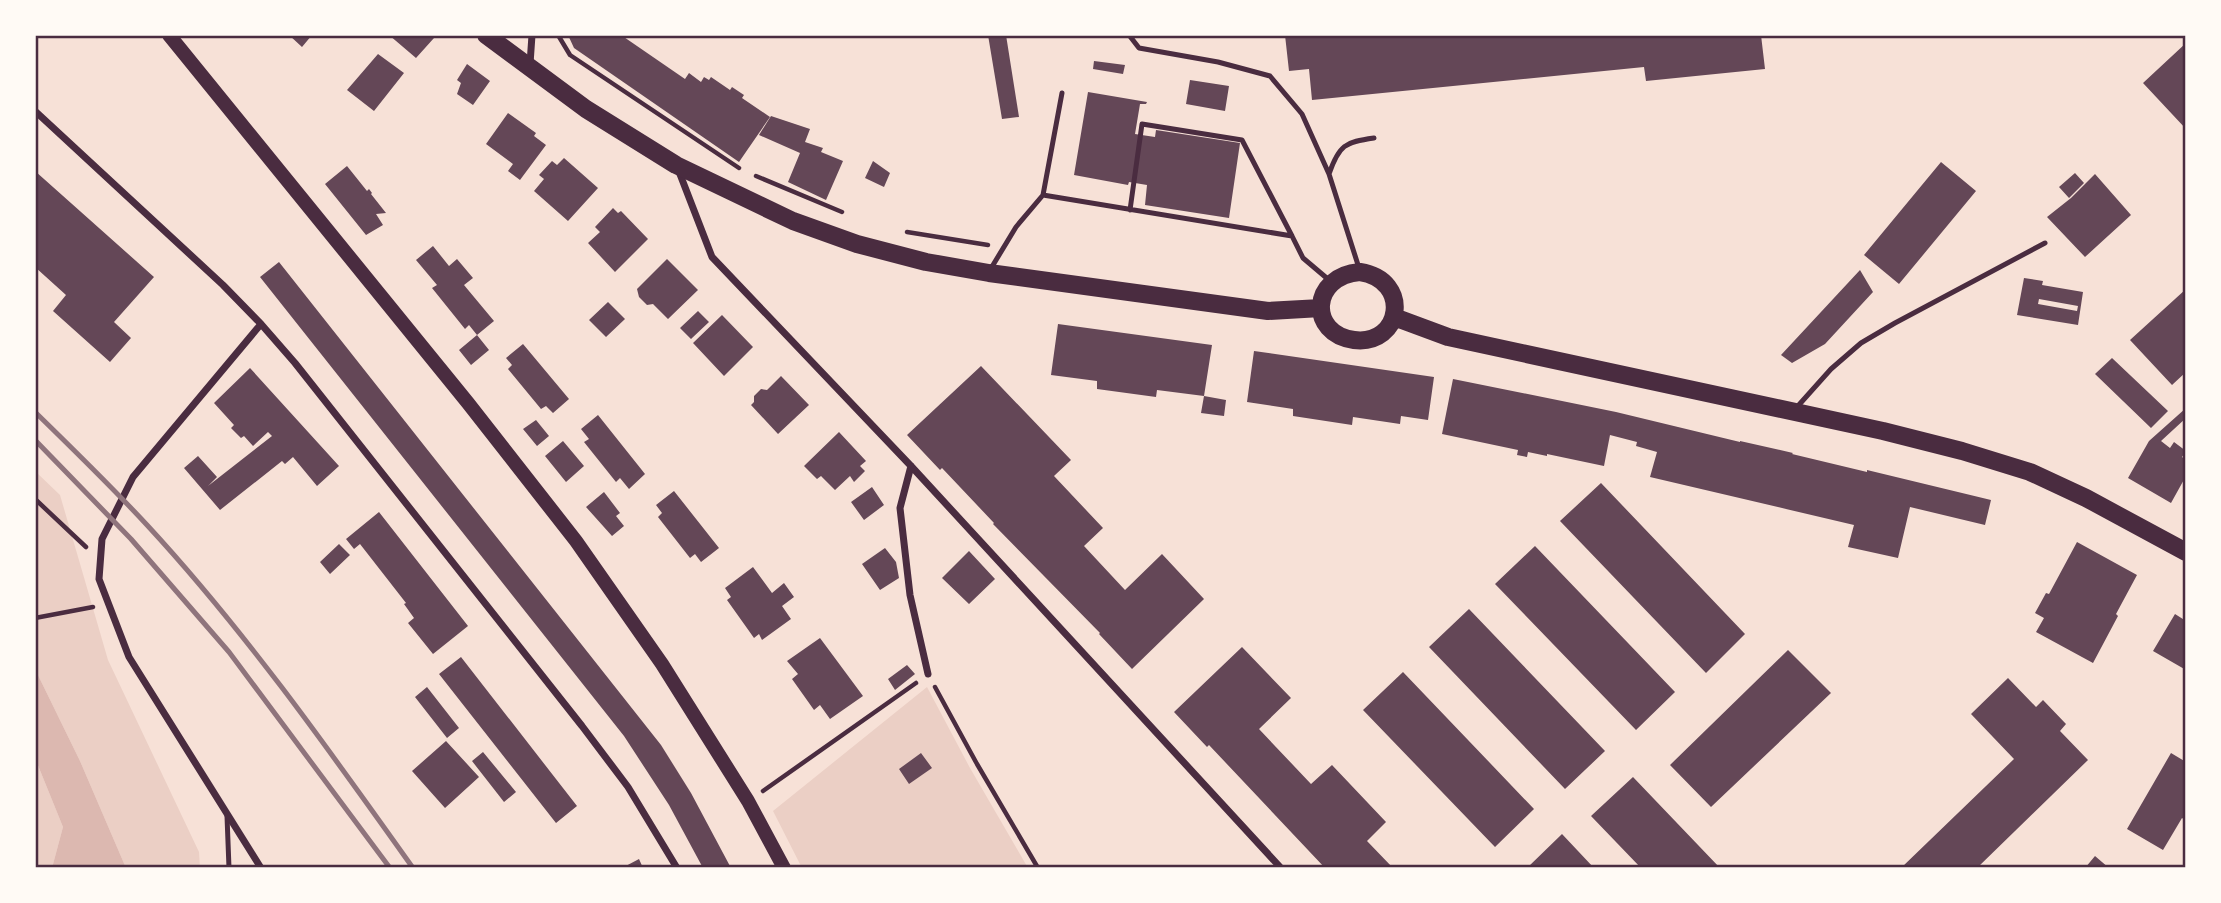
<svg xmlns="http://www.w3.org/2000/svg" width="2221" height="903" font-family="Mulish,sans-serif">
  <rect width="100%" height="100%" fill="#f7e1d7"/>
  <path fill="#ebcfc5" d="M35 471 60 495 108 660 199 852 200 868H126L80 761 36 671Z
    M927 687 970 768 1028 868H802L773 811Z
    M35 758 63 827 52 868H35Z"/>
  <path fill="#dcb8b0" d="M35 664 36 671 80 761 126 868H52L63 827 35 758Z"/>
  <path fill="#644757" fill-rule="evenodd" d="M289 35H312L302 47Z
    M389 35H431L434 38 416 58Z
    M568 35H621L685 79 689 73 701 82 704 77 709 80 711 77 730 90 732 87 744 95 742 98 770 117 739 162 574 48Z
    M988 35H1006L1019 117 1002 119Z
    M1285 35H1761L1765 69 1646 81 1644 67 1312 100 1309 69 1289 71Z
    M2186 43V129L2143 83Z
    M378 54 404 73 374 111 347 90Z
    M1094 61 1125 65 1123 74 1093 69Z
    M467 64 490 81 473 105 457 94 461 83 457 80Z
    M1190 80 1229 86 1225 111 1186 104Z
    M1088 92 1147 102 1146 104H1140L1135 134 1155 137 1156 130 1240 143 1229 218 1145 205 1147 185 1129 182 1128 185 1074 175Z
    M508 113 536 133 534 136 546 145 520 180 508 171 513 164 486 144Z
    M771 116 810 129 805 142 823 148 821 152 843 161 826 200 788 182 800 153 759 135Z
    M564 158 598 188 568 221 534 191 544 179 539 175 552 161 557 165Z
    M873 161 890 173 884 187 865 178Z
    M1941 162 1976 191 1899 284 1864 255Z
    M347 166 367 191 369 189 372 193 371 194 386 213 376 214 383 225 366 235 325 184Z
    M35 171 154 277 114 322 131 338 110 362 53 311 66 295 35 267Z
    M2075 173 2084 183 2069 198 2059 187Z
    M2095 174 2131 215 2085 257 2047 217 2071 198Z
    M613 208 618 213 621 211 648 239 615 272 588 243 600 232 595 227Z
    M433 246 449 266 457 259 473 278 464 285 494 321 477 335 469 325 465 329 432 288 437 285 416 260Z
    M667 259 698 290 668 319 653 304 647 305 639 297 637 289Z
    M279 262 661 745 691 793 731 868H703L669 805 624 736 260 277Z
    M1860 270 1873 292 1825 344 1792 363 1781 355Z
    M2024 278 2043 281 2042 285 2083 292 2078 325 2017 315ZM2039 299 2078 306 2077 311 2038 304Z
    M2186 289V372L2172 385 2130 340Z
    M608 302 625 319 606 337 589 320Z
    M698 311 709 322 691 339 680 328Z
    M722 315 753 347 724 376 693 343Z
    M1058 324 1212 345 1204 396 1226 400 1224 416 1201 413 1204 396 1157 390 1156 397 1097 389V381L1051 375Z
    M477 335 489 350 471 365 459 350Z
    M523 344 569 399 553 413 546 406 541 409 508 369 512 365 506 358Z
    M1254 351 1434 377 1428 420 1401 416 1400 424 1353 417 1352 425 1293 416V409L1247 402Z
    M2112 358 2168 411 2151 428 2095 374Z
    M981 366 1071 460 1054 476 1103 528 1084 546 1125 590 1162 554 1204 599 1132 669 1099 634 1100 633 993 524 994 523 942 468 940 470 907 435Z
    M250 368 339 466 317 486 293 457 285 464 282 461 220 510 184 468 198 456 217 477 208 486 272 436 268 432 253 446 244 436 241 438 231 428 234 425 214 403Z
    M781 376 809 405 778 434 751 405 754 402V396L761 389 767 390Z
    M1453 379 1616 412 1740 442V441L1793 453 1792 454 1867 472V470L1991 500 1985 525 1910 507 1898 558 1848 547 1854 525 1650 477 1657 452 1636 446 1637 442 1610 435 1604 466 1547 454V456L1528 452 1527 457 1517 455 1518 450 1442 434Z
    M2186 408V418L2161 441 2170 448 2174 442 2186 451 2182 457 2186 460V476L2171 503 2128 478 2149 441Z
    M598 415 645 474 629 489 620 478 616 482 584 442 589 439 581 429Z
    M536 420 549 436 537 446 523 429Z
    M839 432 866 461 860 466 865 471 854 482 850 476 835 490 821 476 817 479 804 466Z
    M563 441 584 466 566 482 545 456Z
    M1601 483 1745 634 1706 673 1560 521Z
    M872 487 884 505 864 520 851 502Z
    M674 491 719 548 701 562 695 554 690 558 658 517 662 513 656 505Z
    M604 492 620 513 616 516 624 526 612 536 586 507Z
    M379 512 468 626 433 654 408 623 414 618 404 604 406 603 360 544 354 549 346 539Z
    M2077 542 2137 575 2116 614 2118 616 2093 663 2036 632 2044 618 2035 613 2046 593 2049 594Z
    M339 544 350 555 330 574 320 562Z
    M1535 546 1675 692 1636 730 1495 584Z
    M885 548 896 562 899 578 880 590 862 564Z
    M969 551 995 579 969 604 942 578Z
    M753 567 772 593 784 583 794 597 782 606 791 619 762 640 759 634 754 638 727 600 731 597 725 588Z
    M1469 609 1605 751 1565 789 1429 647Z
    M2175 614 2186 621V670L2153 651Z
    M820 638 863 696 830 719 820 705 814 710 792 679 798 674 787 661Z
    M1242 647 1291 698 1259 729 1311 784 1332 765 1386 822 1367 841 1393 868H1325L1209 745 1207 747 1174 712Z
    M1788 650 1831 693 1711 807 1670 765Z
    M461 657 577 806 556 823 439 674Z
    M907 665 915 674 895 690 888 679Z
    M1403 672 1534 809 1495 847 1363 710Z
    M2008 678 2036 707 2043 700 2066 724 2060 731 2088 760 1977 868H1901L2014 759 1971 714Z
    M427 687 459 728 447 738 415 697Z
    M446 741 479 777 445 808 412 771Z
    M483 752 516 792 504 802 472 761Z
    M921 753 932 768 909 784 899 769Z
    M2171 753 2186 762V818L2185 820 2182 818 2163 850 2127 829Z
    M1633 777 1720 868H1641L1591 816Z
    M1562 834 1594 868H1527Z
    M2095 856 2109 868H2085Z
    M639 859 643 868H622Z"/>
  <g fill="none" stroke-linecap="round" stroke-linejoin="round">
    <path stroke="#4a2c40" stroke-width="4.5" d="M558 35 570 55 739 168
      M756 176 842 212
      M907 232 988 245
      M35 499 86 547
      M35 618 93 607
      M935 687 977 764 1038 868
      M763 791 916 683"/>
    <path stroke="#4a2c40" stroke-width="5" d="M1129 35 1139 48 1218 62 1270 76 1302 114 1329 174 1359 268
      M1329 174C1339 145 1345 142 1374 138
      M1043 195 1292 236 1303 258 1329 280
      M1130 210 1142 124 1242 140 1292 236
      M990 270 1016 227 1043 195 1062 93
      M1797 407 1831 369 1861 343 1895 323 2045 243
      M227 816 229 868"/>
    <path stroke="#4a2c40" stroke-width="7" d="M530 64 532 35
      M35 111 223 285 261 324 295 363 582 726 628 787 677 868
      M678 169 712 257 911 466 1281 868
      M911 466 900 508 910 595 928 674
      M261 868 129 657 99 579 102 539 133 477 261 324"/>
    <path stroke="#4a2c40" stroke-width="14" d="M169 35 468 403 576 541 662 664 748 801 784 868"/>
    <path stroke="#4a2c40" stroke-width="18" d="M486 35 586 109 676 165 793 221 857 244 926 262 989 273 1268 311 1321 308
      M1360 272C1412 280 1402 346 1354 340 1308 334 1310 276 1360 272Z
      M1394 317 1448 337 1883 431 1962 451 2030 472 2086 498 2186 552"/>
    <path stroke="#8f747c" stroke-width="5" d="M35 412C73 449 111 486 147 525 245 631 329 750 413 868
      M35 440 131 539 229 652 390 868"/>
  </g>
  <rect width="2221" height="903" fill="none" stroke="#fffaf5" stroke-width="74"/>
  <rect x="37" y="37" width="2147" height="829" fill="none" stroke="#4a2c40" stroke-width="2.5"/>
</svg>
